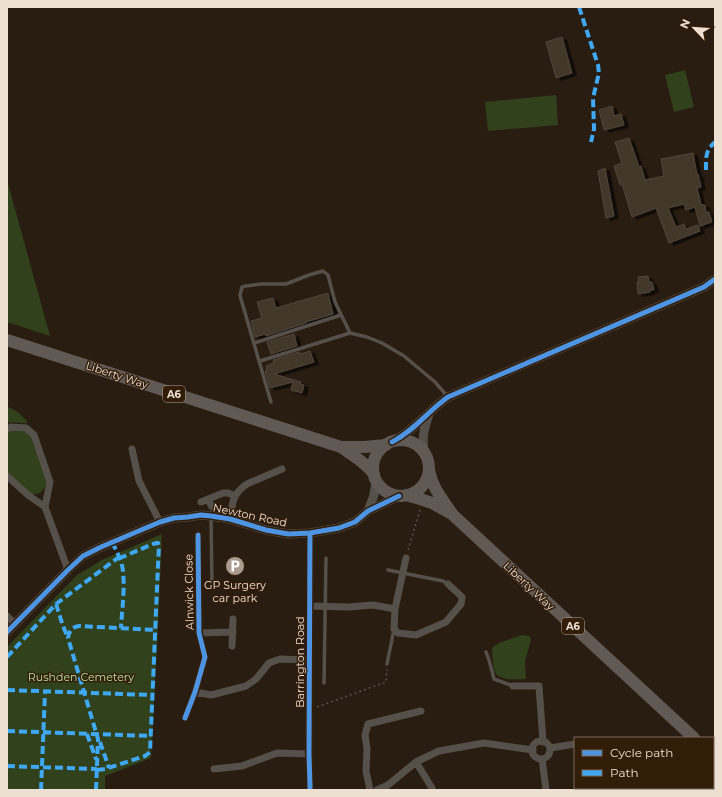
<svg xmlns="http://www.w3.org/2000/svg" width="722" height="797" font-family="Montserrat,sans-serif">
  <defs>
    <filter id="shadow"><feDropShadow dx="4.5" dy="2.5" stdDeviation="0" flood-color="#0009"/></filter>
  </defs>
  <rect width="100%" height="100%" fill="#291d12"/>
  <path fill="#31411c" d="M685 70 694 107 674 112 665 75Z
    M556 95 558 125 488 131 485 102Z
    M7 180 50 336 7 322Z
    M7 407C16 409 21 415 27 421V423C21 424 14 421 7 423Z
    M10 430 26 431 30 435 47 482C45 490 40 495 31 494L7 474V432Z
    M162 534 158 628 151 758 105 776V790H7V647L77 575 102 560Z
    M522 635 529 636 531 640 525 661 526 679C517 679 498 682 494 670 493 663 492 655 492 648L499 643Z"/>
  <path fill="#43372b" stroke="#50453c" filter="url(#shadow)" d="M562 37 572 73 556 78 546 42Z
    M612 106 614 116 621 114 624 125 604 130 599 110Z
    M629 138 639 167 641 166 645 180 664 176 661 159 693 153 697 175 698 174 701 187 697 188 700 200 701 205H705L706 212H709L712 222 700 226 695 207 686 210 684 204 668 208 676 227 684 224 686 229 698 225 700 231 669 243 656 208 632 217 622 184 620 185 614 166 622 163 615 142Z
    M605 168 614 216 606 218 598 171Z
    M648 276 649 282H652L654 290H650V292L638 294 637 282H639L638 277Z
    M328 293 333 314 306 322V323L266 336 265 334 255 337 251 321 262 318 257 302 273 298 276 308Z
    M294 334 297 346 271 354 267 342Z
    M310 351 314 362 274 374 301 382 300 384 304 385 302 393 291 390 293 382 270 388 265 371 267 372 266 366 274 363 273 360 299 352 300 354Z"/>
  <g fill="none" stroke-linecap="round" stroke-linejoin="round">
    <path stroke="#58524c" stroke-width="1.5" stroke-dasharray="2 3" stroke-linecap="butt" d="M408 550 420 510
      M317 707 386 682 387 669"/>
    <path stroke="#56504a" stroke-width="3.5" d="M254 343 341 315
      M260 361 350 333 367 337 382 343 404 356 435 382 447 396
      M271 402 241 299 240 295 242 287 246 286 261 284H286L309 275 323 271 328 275 335 302 350 333
      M211 517 212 584
      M388 570 443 581 448 584
      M486 652 489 660 494 679 513 686
      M387 664 394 629
      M324 683 326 558"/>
    <path stroke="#56504a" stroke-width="7" d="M7 429 11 427 26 428 34 435 50 482 45 507 68 570
      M132 449 139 481 160 522
      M7 476 28 495 45 507
      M208 499 212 507
      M201 502 223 493H228L235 496
      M230 519C232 503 233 493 247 484L282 469
      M310 533 309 754 310 785V790
      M406 558 395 609 394 629 398 633 416 635 446 622 461 604 462 597 448 584
      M310 606 349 607 373 605 395 609
      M7 616 15 624
      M199 633 233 632
      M232 646 233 619
      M513 686H539L543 742
      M195 692 211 695 246 686 256 679 269 663 280 659 309 660
      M185 718 195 692 205 657 199 633 198 535
      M532 750a9 9 0 1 1 18 0a9 9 0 1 1-18 0Z
      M550 748 575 744
      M542 759 546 790
      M416 762 432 788V790
      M214 769 242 766 277 753 309 754
      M370 790 366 771 367 749 365 735 368 724 421 711
      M377 790 388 785 416 762 439 751 484 743 533 750"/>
    <path stroke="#56504a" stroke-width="9" d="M392 442C414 431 428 411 448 397L704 287 715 279
      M425 454C421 439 424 429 429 414
      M368 511 374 495 376 481
      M7 632 68 570 83 556 101 547 160 522 174 518 188 517 201 515 211 516 230 519 266 530 288 534 310 533 339 528 355 522 368 511 399 496"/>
    <path stroke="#615a54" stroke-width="12" d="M7 340 341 447C353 456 364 461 374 474
      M373 468a28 28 0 1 1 56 0a28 28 0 1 1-56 0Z
      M341 447H364L386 445
      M429 470C432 488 443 500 453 515L694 738
      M406 495 420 499 432 503 450 513
      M713 756 715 758"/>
    <path stroke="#3fa9f5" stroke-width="4" stroke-dasharray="8 4" stroke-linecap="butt" d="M579 7 598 65 599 73 593 98 594 129 591 142
      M706 170C706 157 705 151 715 142
      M112 542C117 552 122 561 123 571 125 590 122 609 121 628
      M56 604 63 626 68 638
      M7 657 56 604 119 557
      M7 690 152 695
      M7 731 151 736
      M87 734 96 759
      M100 742 109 768
      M7 766 97 769
      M97 770 105 769 145 756 150 752 158 565 159 546 158 543H157L153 544 120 558
      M41 790 45 692
      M96 790 98 739 68 638C69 631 72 627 79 626L156 630"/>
    <defs>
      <path id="cycleway" d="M392 442C414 431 428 411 448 397L704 287 715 279
        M310 533 309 754 310 785V790
        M7 632 68 570 83 556 101 547 160 522 174 518 188 517 201 515 211 516 230 519 266 530 288 534 310 533 339 528 355 522 368 511 399 496
        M185 718 195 692 205 657 199 633 198 535"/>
    </defs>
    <use href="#cycleway" stroke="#321d09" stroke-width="8"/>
    <use href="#cycleway" stroke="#4d94e3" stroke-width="5"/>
  </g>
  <defs>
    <symbol id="parking-disc" viewBox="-11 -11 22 22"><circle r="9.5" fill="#a99b8f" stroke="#321d09"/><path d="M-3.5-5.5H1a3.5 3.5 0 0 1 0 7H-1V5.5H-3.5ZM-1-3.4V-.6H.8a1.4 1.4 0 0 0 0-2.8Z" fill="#fff"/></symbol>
  </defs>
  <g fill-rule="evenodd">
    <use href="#parking-disc" x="224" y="555" width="22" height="22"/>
  </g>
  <g text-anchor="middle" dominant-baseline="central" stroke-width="3" stroke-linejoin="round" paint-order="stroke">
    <g fill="#321d09" stroke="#b6a596" stroke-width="1">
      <rect x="163" y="386" width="22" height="16" rx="3"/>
      <rect x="562" y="618" width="22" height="16" rx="3"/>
    </g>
    <g font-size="10" font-weight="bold" fill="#eedfd3">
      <text x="174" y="394">A6</text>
      <text x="573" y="626">A6</text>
    </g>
    <g font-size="11" fill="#eedfd3" stroke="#321d09">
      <text transform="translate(117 375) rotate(18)">Liberty Way</text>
      <text transform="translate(250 515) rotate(12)">Newton Road</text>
      <text transform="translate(529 586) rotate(43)">Liberty Way</text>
      <text transform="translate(189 592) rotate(-91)">Alnwick Close</text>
      <text transform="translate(300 662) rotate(-90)">Barrington Road</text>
    </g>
    <g font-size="11" fill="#eedfd3" stroke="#321d09">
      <text x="235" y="585">GP Surgery<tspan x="235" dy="13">car park</tspan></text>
    </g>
    <g font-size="11" fill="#bde29d" stroke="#321d09">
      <text x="81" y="677">Rushden Cemetery</text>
    </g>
  </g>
  <rect width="722" height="797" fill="none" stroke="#eedfd3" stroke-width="16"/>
  <rect x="574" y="737" width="140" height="52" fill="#321d09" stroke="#7d6b5a"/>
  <rect x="582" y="750" width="20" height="6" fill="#4d94e3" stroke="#7d6b5a"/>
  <text x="610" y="757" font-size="12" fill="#eedfd3">Cycle path</text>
  <rect x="582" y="770" width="20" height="6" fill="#3fa9f5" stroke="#7d6b5a"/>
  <text x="610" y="777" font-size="12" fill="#eedfd3">Path</text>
  <g transform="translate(694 28) rotate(295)" stroke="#321d09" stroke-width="3" paint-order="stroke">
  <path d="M0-3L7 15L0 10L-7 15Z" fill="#eedfd3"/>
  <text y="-6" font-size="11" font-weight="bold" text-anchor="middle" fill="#eedfd3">N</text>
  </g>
</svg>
